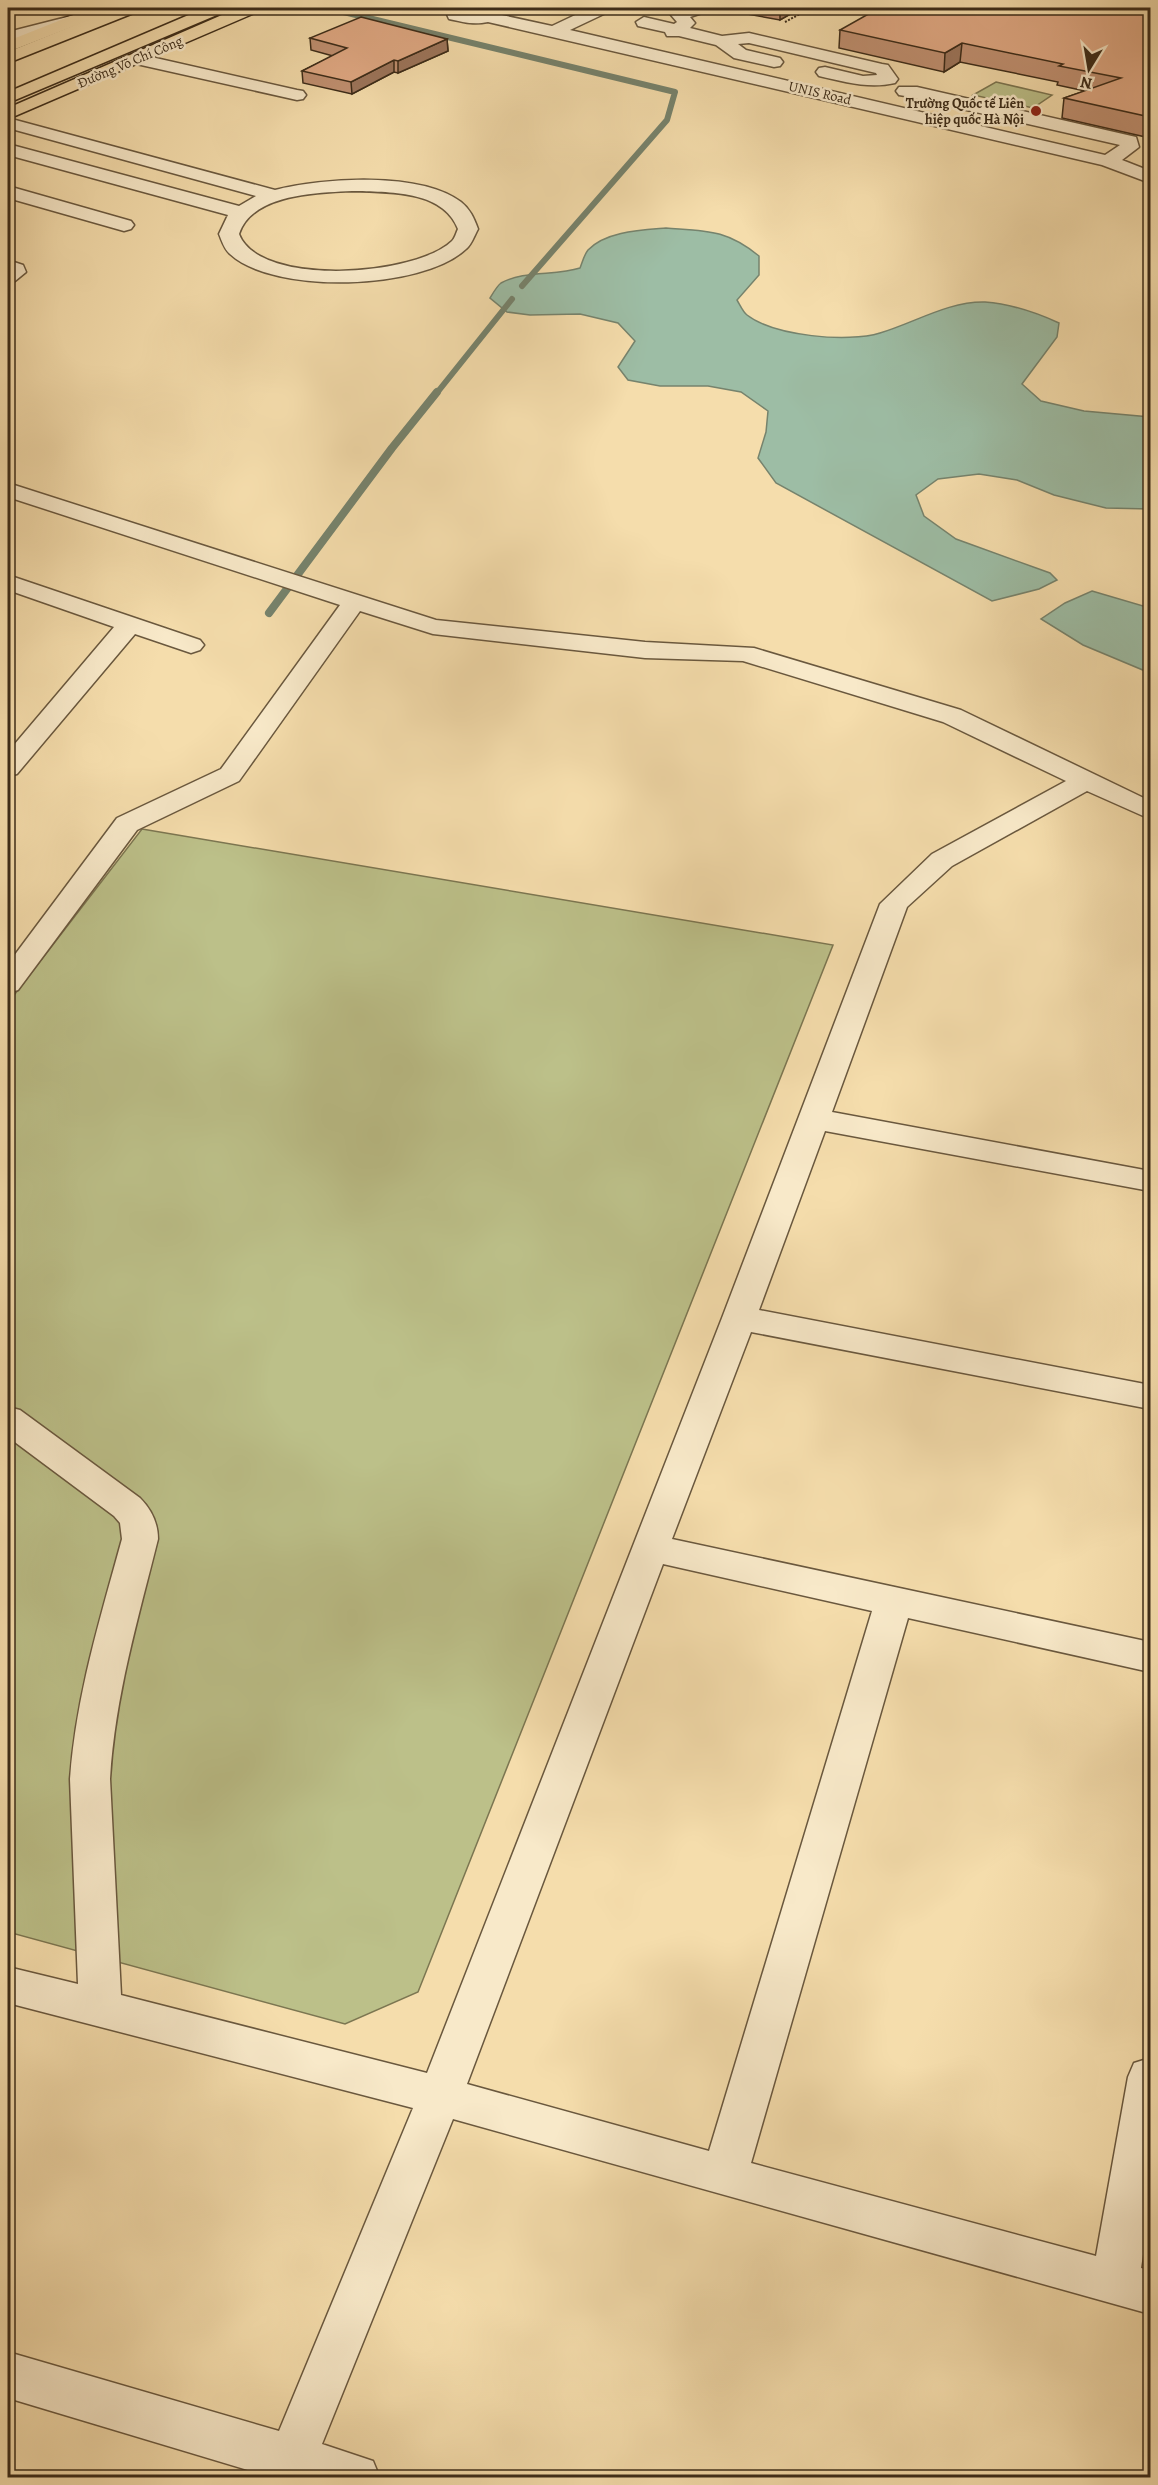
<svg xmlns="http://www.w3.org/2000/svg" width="1158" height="2485" font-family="Alegreya,serif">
  <rect width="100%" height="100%" fill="#f5ddac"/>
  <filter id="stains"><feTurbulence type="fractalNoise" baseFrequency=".00333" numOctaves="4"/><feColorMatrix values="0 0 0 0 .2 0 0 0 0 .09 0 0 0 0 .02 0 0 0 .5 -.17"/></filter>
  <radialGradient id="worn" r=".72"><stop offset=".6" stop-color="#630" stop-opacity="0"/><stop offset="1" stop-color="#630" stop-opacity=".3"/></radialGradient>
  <path fill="#bcc089" stroke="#7c7651" stroke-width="1.5" d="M996 82 1052 95 1033 108 973 95Z
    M142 829 833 945 418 1992 345 2024 8 1932V1003Z"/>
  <path fill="#9dbda5" stroke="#76836d" stroke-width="1.5" d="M666 228C706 231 726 229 759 256V275L737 300C740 305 743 312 747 315 774 336 848 343 880 333 914 323 949 301 985 302 1012 304 1035 312 1059 323L1057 337 1022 384 1041 401 1084 411 1150 417V509L1106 508 1054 495 1017 480 979 474 938 479 916 495 924 516 956 539 1050 573 1057 580 1039 589 992 601 776 483 758 458 766 432 768 411 741 392 708 386H660L628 380 618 367 635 341 618 323 580 314 530 315 507 312 490 298C493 293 497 286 501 283 524 270 555 276 580 268 582 263 584 255 588 250 606 231 642 230 666 228Z
    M1092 591 1150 608V673L1083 645 1041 619 1065 603Z"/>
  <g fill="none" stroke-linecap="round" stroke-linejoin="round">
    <path stroke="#76836d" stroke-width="6" d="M327 8 675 92 667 120 522 286
      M436 394 512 299"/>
    <path stroke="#76836d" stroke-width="8" d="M269 613 392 448 437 392"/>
    <defs>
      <path id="minor" d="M446 8H460L462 12 474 15 488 12 552 26 590 8H610L608 12 570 30 1105 155 1120 145 905 96 899 95 896 91 899 87H917L1136 137 1139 147 1122 160 1150 171V183L1102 165 488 22C473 25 463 22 449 19L445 10Z
        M684 8H707L705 12 690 17 695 23 690 28 722 36 749 33 882 64 888 65 898 79 895 83C869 89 845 82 819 76L816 72 819 68 825 67 863 76 877 75 876 73 749 43 738 44 746 50 780 58 783 62 780 66 774 67 734 58 716 45 679 36H667L665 32 638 26 636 22 644 17 674 24 677 22 671 15 673 11Z
        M71 16 77 17 79 21 77 25 8 42V32Z
        M138 54 297 90 303 91 306 95 303 99 297 100 132 63 129 59 132 55Z
        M8 118 275 190C322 178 420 171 461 202 470 209 474 218 478 229 474 236 472 244 466 249 423 290 274 295 230 254 224 249 222 241 219 234L228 215 8 155V144L239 206 256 196 8 128ZM352 191C388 192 443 190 458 229 456 233 455 238 452 241 416 276 260 288 239 234 252 194 316 193 352 191Z
        M8 186 131 221 134 225 131 229 124 231 8 198Z
        M8 260 23 265 26 272 15 281 8 283Z
        M8 483 436 620 645 642 754 648 961 710 1150 801V819L1087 791 952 866 907 907 832 1112 1150 1171V1191L825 1131 759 1310 1150 1385V1409L751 1332 672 1539 1150 1642V1672L908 1618 751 2163 1096 2256 1128 2077 1134 2063 1150 2058V2208L1141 2268 1150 2270V2314L453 2119 322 2444 373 2461 380 2478H260L261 2474 8 2398V2352L279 2431 413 2108 8 2003V1967L78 1984 70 1779C76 1696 100 1619 122 1539L120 1523 114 1516 8 1437V1407L20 1410 140 1498C151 1509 158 1523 158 1539 138 1619 115 1696 110 1779L121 1995 427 2073 722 1318 880 904 932 854 1066 781 943 722 743 661 645 658 433 634 360 611 239 781 137 830 18 990 8 993V964L117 818 221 769 340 605 8 497ZM663 1564 872 1611 709 2151 467 2084Z
        M8 575 200 640 204 645 200 650 191 653 135 634 17 774 8 776V752L114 627 8 590Z"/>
      <path id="major" d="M91 8H112L110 12 8 52V41Z
        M238 8H259L257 12 8 119V108Z"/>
      <path id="highway" d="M117 8H138L136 12 8 63V52Z
        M205 8H226L224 12 8 103V92Z"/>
    </defs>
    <use href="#minor" stroke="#6a583e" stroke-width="3"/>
    <use href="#major" stroke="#3c2c19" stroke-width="3"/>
    <use href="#highway" stroke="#3c2c19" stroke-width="3"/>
    <path stroke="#3c2c19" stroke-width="2" stroke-dasharray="2 1.5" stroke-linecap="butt" d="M785 22 811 8"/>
    <use href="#minor" fill="#f8e9c9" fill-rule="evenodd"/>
    <use href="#major" fill="#f5ddac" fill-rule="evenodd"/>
    <use href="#highway" fill="#f5ddac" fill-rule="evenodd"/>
  </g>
  <path fill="#c19172" stroke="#3c2c19" stroke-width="1.5" d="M714 8H801L780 20Z
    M1150 8V138L1062 118 1064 98 1085 91 1057 85 1058 82 960 62 944 72 839 48 840 30Z
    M310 38 447 39 448 51 398 73 394 72 352 94 303 83 302 71 333 56 311 50Z"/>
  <path fill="#9d765c" stroke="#3c2c19" stroke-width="1.5" d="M780 8H801L780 20Z
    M447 39 448 51 398 73V61Z
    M962 43 960 62 944 72 945 53Z
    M394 60V72L352 94 351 82Z"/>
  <path fill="#e0a984" stroke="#3c2c19" stroke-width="1.5" d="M879 8H1150V117L1064 98 1121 78 1059 66 1063 64 962 43 945 53 840 30Z
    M361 17 447 39 398 61 394 60 351 82 302 71 347 48 310 38Z"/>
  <circle fill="#8f2418" stroke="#f8e9c9" stroke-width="2" cx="1036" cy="111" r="6"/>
  <g text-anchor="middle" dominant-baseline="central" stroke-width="5" stroke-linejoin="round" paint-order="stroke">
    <g font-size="14" fill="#3c2c19" stroke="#f8e9c9">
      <text transform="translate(130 62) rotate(-23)">Đường Võ Chí Công</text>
      <text transform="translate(820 93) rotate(13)">UNIS Road</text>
    </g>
    <g font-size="14" font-weight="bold" fill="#3c2c19" stroke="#f8e9c9" text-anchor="end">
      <text x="1024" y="103">Trường Quốc tế Liên<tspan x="1024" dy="16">hiệp quốc Hà Nội</tspan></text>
    </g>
  </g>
  <rect width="1158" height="2485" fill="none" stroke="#f5ddac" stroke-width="30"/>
  <rect x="9" y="9" width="1140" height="2467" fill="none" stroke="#3c2c19" stroke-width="3"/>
  <rect x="15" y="15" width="1128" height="2455" fill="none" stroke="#3c2c19" stroke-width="1.5"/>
  <g transform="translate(1089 69) rotate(191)" stroke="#f8e9c9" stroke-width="4.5" paint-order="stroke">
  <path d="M0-4.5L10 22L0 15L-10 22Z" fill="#3c2c19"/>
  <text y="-9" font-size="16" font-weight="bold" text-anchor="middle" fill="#3c2c19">N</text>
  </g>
  <rect width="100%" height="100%" filter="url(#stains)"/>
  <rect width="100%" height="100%" fill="url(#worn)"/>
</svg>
